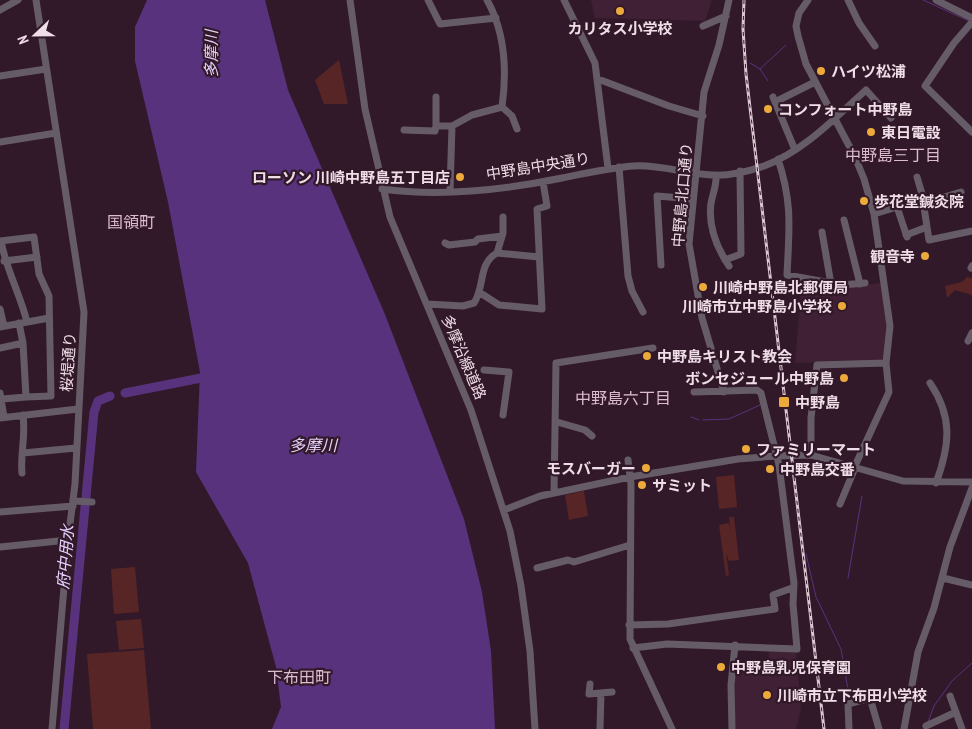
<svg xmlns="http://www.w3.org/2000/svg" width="972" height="729" font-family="'PT Sans Narrow','Noto Sans JP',sans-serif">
  <rect width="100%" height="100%" fill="#321929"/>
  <path fill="#3f2034" d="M591 0H712L705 21 595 18Z
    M802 280 857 286 881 283 887 326 885 361 795 363Z
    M769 651 796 652 801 708 796 729H734L733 686 736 661 768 664Z"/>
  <path fill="#582526" d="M339 60 348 104H324L315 80Z
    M967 277 972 278V295L955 290 947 298 945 286 962 282Z
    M734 475 737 507 719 509 716 477Z
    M584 491 588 516 569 520 565 495Z
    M729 517H734L739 560 729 561 726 553 729 575 726 576 719 525 729 523 731 533Z
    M135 567 139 612 114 614 111 569Z
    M141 619 144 648 119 650 116 621Z
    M144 650 151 729H93L87 654Z"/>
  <path fill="#58327d" d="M147 0H265L288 90 384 312 464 519 482 592 491 651 495 729H272L281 707 276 667 248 563 196 472 200 372 168 202 135 61V27Z"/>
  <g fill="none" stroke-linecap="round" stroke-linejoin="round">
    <path stroke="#58327d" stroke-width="1" d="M923 0 969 21
      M750 63 760 69 768 81
      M760 69 786 45
      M691 417 699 420
      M703 420 729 419 760 405
      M806 554 816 597 841 649 850 701
      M848 578 862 496
      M928 722 934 706 952 681 972 663"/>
    <path stroke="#58327d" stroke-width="9" d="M125 393 201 378H211
      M64 729 94 412 98 401 110 396"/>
    <path stroke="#665c67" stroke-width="7" d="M36 0 84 312 75 484 68 540 52 729
      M350 0 365 109 390 217 471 410 510 531 521 586 530 651 535 729
      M428 0 440 24 496 18
      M564 0 595 63 608 168
      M808 0 799 13 796 26 798 36 806 64 855 157 864 179 874 214 890 326 886 363 889 392 854 468
      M848 0 859 23 875 46
      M936 0 972 18
      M0 10 18 0
      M972 22 954 43 925 86 972 132
      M703 26 726 16
      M0 76 46 69
      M598 79 669 106 703 116
      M436 97V126H452
      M773 97 795 150
      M775 102 815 82
      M502 107 512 116 517 129
      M404 130 435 131 436 126
      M0 142 56 133
      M778 159C793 204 789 230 787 275L842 285 865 283
      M619 167 628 276 632 291 643 312
      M716 175C717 184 713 193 711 203 708 225 717 248 729 266
      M917 177 922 194 929 240 972 231
      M382 189C441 197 504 190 562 178 586 173 609 168 633 166 659 164 686 174 712 175 727 176 749 171 764 166 803 152 836 117 866 90L891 118
      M450 191 452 126 472 115 502 107C507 71 505 32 487 0
      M924 203 961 192
      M874 214 897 207 907 237
      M844 220 860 284
      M822 232 831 284
      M906 235 927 227
      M0 241 34 237 39 274 49 296 51 396 26 397
      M1 241C6 269 20 294 27 322
      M445 243 449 245 475 242 478 239 502 236
      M497 253 503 233V217
      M725 260 741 254 740 171
      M4 261 37 257
      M661 265 657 196 693 199
      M971 268 972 266
      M479 292 499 305 542 309 537 209 547 206 543 182
      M427 304 463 306 474 303C485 287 478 263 497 253L539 257
      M0 309 4 326
      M0 327 49 318
      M968 341 972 333
      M0 348 23 343
      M484 370 509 372 503 415
      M930 383C953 417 950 445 936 483
      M724 392 702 318 689 244 704 92 719 45 729 0
      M0 393 4 417
      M2 399 26 397 23 343 19 323
      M0 418 78 409
      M557 422 585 430 592 436
      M23 453 76 448
      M811 455V418L817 365 886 363
      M628 460 631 484 630 639 672 729
      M22 473C20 453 26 438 23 415
      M554 493 556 363 653 348
      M74 501 92 502
      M840 504 855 468
      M504 510 540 496 630 477 738 459 776 456 811 455 903 481 972 482
      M0 512 73 506
      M0 547 68 540
      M537 568 568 560 574 562 630 545
      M943 578 972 585
      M629 625 668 624 775 609 773 595 792 588
      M633 648 667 644 797 649 793 604 794 583 779 465 761 393 757 390 694 392
      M590 684 589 694 612 692
      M950 696 962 729
      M926 726 956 712
      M600 729 601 693
      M732 729 731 685 735 645
      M849 729 848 704 870 698 879 729
      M904 729 918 652 934 608 950 547 972 488"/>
    <defs>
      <path id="rail" d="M744 0 743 29 746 74 824 729"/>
    </defs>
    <use href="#rail" stroke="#dac7d2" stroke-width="3"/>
    <use href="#rail" stroke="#321929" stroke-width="1" stroke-dasharray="4" stroke-linecap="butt"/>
  </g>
  <g fill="#ebaa39" stroke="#321929" stroke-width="2">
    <circle cx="620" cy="11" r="5"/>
    <circle cx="821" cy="71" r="5"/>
    <circle cx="768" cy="109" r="5"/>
    <circle cx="871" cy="132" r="5"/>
    <circle cx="460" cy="177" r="5"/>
    <circle cx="864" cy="201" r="5"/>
    <circle cx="925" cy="256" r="5"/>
    <circle cx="703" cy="287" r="5"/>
    <circle cx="842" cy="306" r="5"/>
    <circle cx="647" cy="356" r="5"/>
    <circle cx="844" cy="378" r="5"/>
    <rect x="778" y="396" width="12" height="12" rx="2.5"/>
    <circle cx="746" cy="449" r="5"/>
    <circle cx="646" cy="468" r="5"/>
    <circle cx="770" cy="469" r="5"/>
    <circle cx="642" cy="485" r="5"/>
    <circle cx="721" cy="667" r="5"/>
    <circle cx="767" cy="695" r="5"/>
  </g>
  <g text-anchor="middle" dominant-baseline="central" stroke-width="4.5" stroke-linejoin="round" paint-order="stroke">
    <g font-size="15" font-weight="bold" fill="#efdde7" stroke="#321929" text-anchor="start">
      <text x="620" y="28" text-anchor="middle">カリタス小学校</text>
      <text x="831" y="71">ハイツ松浦</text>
      <text x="778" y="109">コンフォート中野島</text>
      <text x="881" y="132">東日電設</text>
      <text x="450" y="177" text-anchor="end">ローソン 川崎中野島五丁目店</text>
      <text x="874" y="201">歩花堂鍼灸院</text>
      <text x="915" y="256" text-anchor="end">観音寺</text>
      <text x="713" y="287">川崎中野島北郵便局</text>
      <text x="832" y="306" text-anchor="end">川崎市立中野島小学校</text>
      <text x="657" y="356">中野島キリスト教会</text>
      <text x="834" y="378" text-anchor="end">ボンセジュール中野島</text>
      <text x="795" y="402">中野島</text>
      <text x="756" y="449">ファミリーマート</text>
      <text x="636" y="468" text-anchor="end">モスバーガー</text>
      <text x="780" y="469">中野島交番</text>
      <text x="652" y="485">サミット</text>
      <text x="731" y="667">中野島乳児保育園</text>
      <text x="777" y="695">川崎市立下布田小学校</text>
    </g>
    <g font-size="15" fill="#efdde7" stroke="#321929">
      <text transform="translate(538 166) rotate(-9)">中野島中央通り</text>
      <text transform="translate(682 195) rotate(-85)">中野島北口通り</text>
      <text transform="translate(464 357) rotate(67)">多摩沿線道路</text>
      <text transform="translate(68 362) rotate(-86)">桜堤通り</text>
    </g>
    <g font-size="16" font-style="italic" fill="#e4d1fd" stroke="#321929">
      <text transform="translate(211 54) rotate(-90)">多摩川</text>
      <text x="313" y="445">多摩川</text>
      <text transform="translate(65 557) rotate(-85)">府中用水</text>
    </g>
    <g font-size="16" fill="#debccf" stroke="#321929">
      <text x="893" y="155">中野島三丁目</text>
      <text x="131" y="222">国領町</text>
      <text x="623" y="398">中野島六丁目</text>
      <text x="299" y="677">下布田町</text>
    </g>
  </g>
  <g transform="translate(35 35) rotate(248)" stroke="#321929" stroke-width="4" paint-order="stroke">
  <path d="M0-4L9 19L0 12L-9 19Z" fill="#efdde7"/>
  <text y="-8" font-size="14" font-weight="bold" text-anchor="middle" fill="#efdde7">N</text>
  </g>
</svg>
